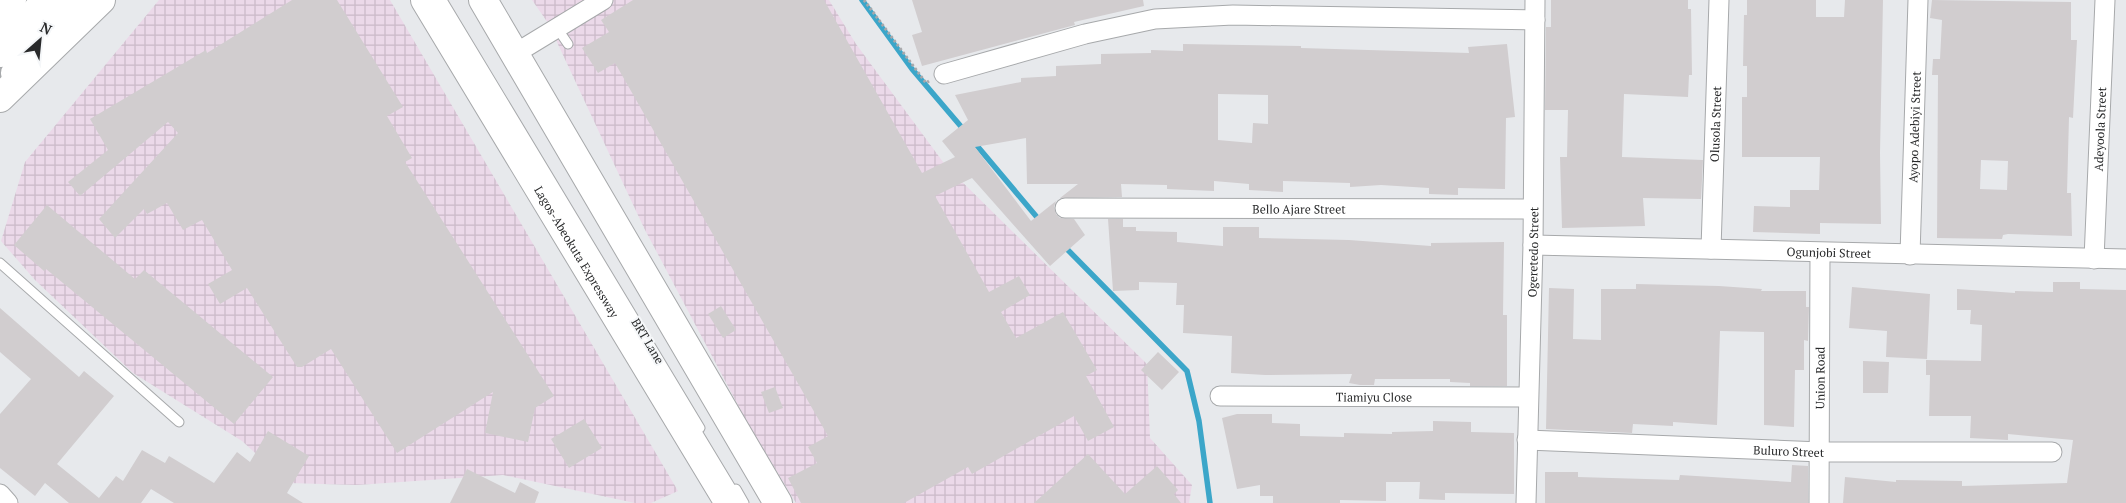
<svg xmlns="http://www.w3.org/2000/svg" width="2126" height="503" font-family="'PT Serif',serif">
  <defs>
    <pattern id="industrial-grid" width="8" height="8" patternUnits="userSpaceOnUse" patternTransform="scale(1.25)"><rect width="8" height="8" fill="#ebd9e9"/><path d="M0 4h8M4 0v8" fill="none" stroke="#cabac8"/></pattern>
  </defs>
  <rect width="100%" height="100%" fill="#e7e9ec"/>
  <path fill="url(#industrial-grid)" d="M159 0H390L678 491 651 503H635L503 475 357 485 288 483 242 441 133 373 35 280 1 241 25 162Z
    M532 0H829L856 44 946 166 1147 364 1150 438 1192 485 1189 503H796L748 424 644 228 548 23Z"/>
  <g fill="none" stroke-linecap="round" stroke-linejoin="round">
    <path stroke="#3ca6c9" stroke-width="5.5" d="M862 0 912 69 964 130
      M973 141 1041 222
      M1063 245 1187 371 1199 421 1210 503"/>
  </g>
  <path fill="#d1cdcf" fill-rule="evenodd" d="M292 0H337L403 107 387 116 412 158 405 162 554 396 535 408 528 442 485 433 493 392 397 453 331 349 302 367H297L247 288 220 304 208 284 232 270 202 220 183 230 167 203 147 214 144 209 115 238 99 219 178 133 168 122 80 196 68 182 108 150 90 119 206 50 207 53Z
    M633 0H824L922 173 955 157 942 141 968 120 955 95 1021 82V78L1056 76V66L1101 64V54L1151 53V50L1183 51V44L1301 46V48L1469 53 1468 47 1507 44 1515 117 1506 118 1505 189 1458 188V195L1429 194V188L1381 185 1350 187V183L1283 181V192L1249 190V184L1214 181V191L1167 189V185L1121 184 1122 197 1060 198 1078 184H1027L1026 138 975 147 1031 221 1056 201 1054 207 1056 214 1060 218 1074 219 1085 235 1050 266 972 178 935 196 989 292 1019 276 1030 295 1001 312 1016 338 1063 312 1097 370 1086 376 1114 427 1088 441 1074 416 972 474 968 467 904 503H801L788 478 817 463 808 447 828 436 615 63 598 73 582 48 609 32 601 20ZM1218 94 1268 95V124L1253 123 1252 143 1218 140Z
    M912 0H1143L1144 6 1074 22 1075 25 922 66 912 35 922 32Z
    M1551 0H1688V9H1691L1692 75H1689L1688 97 1624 94 1622 157 1703 160 1701 199 1643 198 1645 226 1562 228 1560 157H1567L1568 110H1545L1546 27H1551Z
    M1747 0H1816V17H1844L1845 0H1883L1880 153 1881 224 1820 223V234L1753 232 1754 206 1790 207V190H1819L1820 157H1742V97H1747V66H1743L1744 15H1747Z
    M1932 0 2071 2V40H2077L2073 118 2069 117 2067 193H2071L2072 236 2008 234 2003 235 2002 239 1937 238 1938 75H1932L1933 59H1940L1942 20 1930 18ZM1981 160 2008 161 2007 190 1980 189Z
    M47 205 135 279 144 270 273 377 234 424 46 269 44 271 14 245Z
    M1108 219H1123V227H1136V231L1177 232V242L1223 246V227H1259V238L1349 240 1431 246V243L1504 242 1503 315H1507V386H1470V383L1450 382V379H1375L1374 385H1360L1349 383 1352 374 1265 375 1231 373 1232 336 1183 333 1184 305H1176L1177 283 1139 282V290L1113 291Z
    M2053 282H2080V289L2126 290V503H1843L1845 477 1896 482V480L1962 481V486L2067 483 2073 440 2008 434V440L1970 438 1971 416H1929L1930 375H1926V360L1981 361 1982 325 1970 324 1971 310H1957V289L2015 293V291L2053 292Z
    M1636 284 1719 286 1762 289 1761 291H1806V307H1809L1808 341 1804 340V370H1795L1794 427 1764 425V332L1720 331 1717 425 1673 422V426L1633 424 1632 433 1546 429 1549 288 1574 289 1573 339 1601 340V289H1636Z
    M1852 287 1930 294 1927 359 1886 357 1887 331 1849 328Z
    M721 306 736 330 723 338 708 314Z
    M0 308 79 377 84 371 114 396 57 464 99 498 116 476 123 481 142 450 165 463 169 456 214 483 237 452 250 462 268 431 309 456 287 493 303 503H174L151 489 141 503H69L45 483 35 496 0 468V414L31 379 0 352Z
    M1158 352 1179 372 1162 390 1141 370Z
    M1863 361 1889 362 1888 393H1863Z
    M775 387 783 408 769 413 761 392Z
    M1237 414H1272V423L1300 424V436L1344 437V433L1392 434V432L1433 431V421L1471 422V432L1514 433V494L1445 493V500L1419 499 1420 482H1386V501L1340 500V503H1273V496H1260V485L1237 489 1222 418Z
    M584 419 602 448 569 468 551 439Z
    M1088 454 1125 494 1157 466 1178 490 1174 494 1181 503H1034Z
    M1792 465 1808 466V503H1545V472H1578V477L1679 480 1680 475 1791 482Z
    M467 469 515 493 520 482 539 492 535 503H450Z"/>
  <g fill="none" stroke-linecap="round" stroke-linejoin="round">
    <defs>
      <path id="service" d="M442 0 700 428
        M557 28 568 44
        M0 263 179 422
        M736 489 744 503"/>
      <g id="minor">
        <path d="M516 53 603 0"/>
        <path d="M944 74 1085 34 1155 19 1233 15 1535 20"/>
        <path id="s1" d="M1065 208 1532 209"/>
        <path id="s2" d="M1533 245 2126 259"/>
        <path id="s3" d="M1711 249 1719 0"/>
        <path id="s4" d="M1910 255 1918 0"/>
        <path id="s5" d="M2094 259 2105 0"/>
        <path id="s6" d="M1220 396 1528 397"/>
        <path id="s7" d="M1527 440 1821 452H2052"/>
        <path d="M0 494 8 503"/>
        <path id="s8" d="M1526 503 1533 245 1535 0"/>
        <path id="s9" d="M1819 503 1820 253"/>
      </g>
      <path id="secondary" d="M0 54 44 0
        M14 73 69 0"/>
      <g id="trunk">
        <path id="s10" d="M425 0 729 503"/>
        <path d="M483 0 778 503"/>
        <path d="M0 21 12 0"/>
        <path d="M0 98 101 0"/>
      </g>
    </defs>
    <use href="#service" stroke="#a7a9ab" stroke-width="11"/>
    <use href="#minor" stroke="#a7a9ab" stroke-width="21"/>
    <use href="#secondary" stroke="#a7a9ab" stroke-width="29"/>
    <use href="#trunk" stroke="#a7a9ab" stroke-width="30"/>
    <path stroke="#a7a8ab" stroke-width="3" stroke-dasharray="2.5 2.5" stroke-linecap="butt" d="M864 0 926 83 929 81"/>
    <use href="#service" stroke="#fff" stroke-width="9"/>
    <use href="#minor" stroke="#fff" stroke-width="19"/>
    <use href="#secondary" stroke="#fff" stroke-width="26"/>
    <use href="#trunk" stroke="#fff" stroke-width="28"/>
  </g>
  <g text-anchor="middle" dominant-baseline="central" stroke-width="4" stroke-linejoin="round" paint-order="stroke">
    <g font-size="12" fill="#292a2b" stroke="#f5f7f9">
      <text stroke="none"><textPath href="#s3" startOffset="125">Olusola Street</textPath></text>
      <text stroke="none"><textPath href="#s4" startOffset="128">Ayopo Adebiyi Street</textPath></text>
      <text stroke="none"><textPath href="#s5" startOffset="130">Adeyoola Street</textPath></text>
      <text stroke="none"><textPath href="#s1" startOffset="234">Bello Ajare Street</textPath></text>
      <text stroke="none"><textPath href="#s10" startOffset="294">Lagos-Abeokuta Expressway</textPath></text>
      <text stroke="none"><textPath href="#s8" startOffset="251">Ogeretedo Street</textPath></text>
      <text stroke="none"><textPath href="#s2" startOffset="296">Ogunjobi Street</textPath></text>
      <text transform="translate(648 341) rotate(59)">BRT Lane</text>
      <text stroke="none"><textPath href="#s9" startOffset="125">Union Road</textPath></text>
      <text stroke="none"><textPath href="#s6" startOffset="154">Tiamiyu Close</textPath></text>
      <text stroke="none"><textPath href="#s7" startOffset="262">Buluro Street</textPath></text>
    </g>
  </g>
  <g transform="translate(40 40) rotate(27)" stroke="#f5f7f9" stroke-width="4" paint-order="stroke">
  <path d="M0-4L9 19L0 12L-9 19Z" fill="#292a2b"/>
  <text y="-8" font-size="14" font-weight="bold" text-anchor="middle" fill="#292a2b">N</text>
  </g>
</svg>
